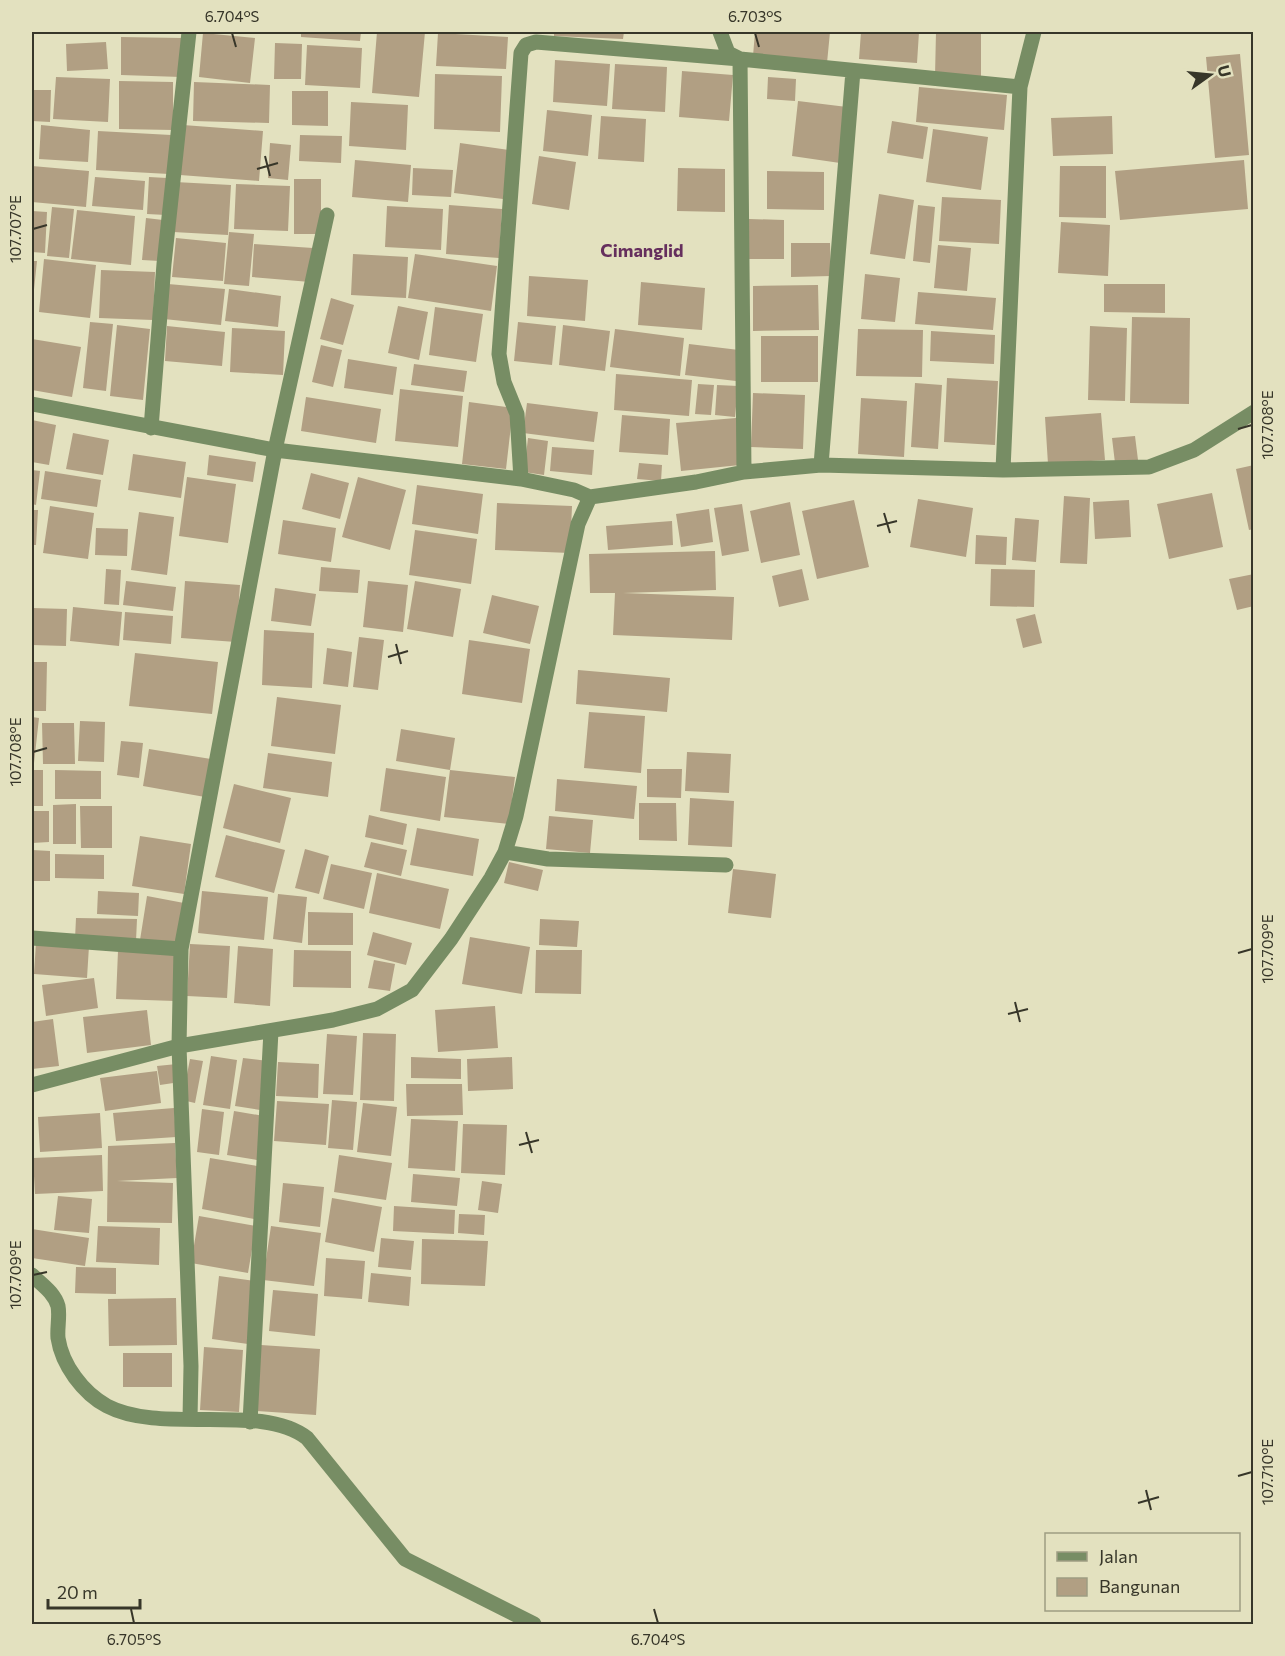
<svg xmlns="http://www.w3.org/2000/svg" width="1285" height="1656" font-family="Commissioner,sans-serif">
  <rect width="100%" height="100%" fill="#e3e1bf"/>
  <path fill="#b19f83" d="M301 32H361L360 41 301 37Z
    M377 32H425L419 97 372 93Z
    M554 32H624L623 39 554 36Z
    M755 32H830L827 63 753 56Z
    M861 32H919L917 63 859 59Z
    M936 32H981V76H935Z
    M203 33 255 38 250 83 199 77Z
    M438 33 508 37 506 69 436 66Z
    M121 37 182 38 181 77 121 75Z
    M106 42 108 69 67 71 66 44Z
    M275 43 302 44 301 79H274Z
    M307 45 362 48 360 88 305 85Z
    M1240 54 1249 155 1215 158 1206 57Z
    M555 60 610 64 607 106 553 102Z
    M615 64 667 67 665 112 612 109Z
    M682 71 733 75 729 121 679 117Z
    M435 74 502 76 500 132 434 129Z
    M56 77 110 79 108 122 53 119Z
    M768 77 796 79 795 101 767 99Z
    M119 81 173 82V130L119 129Z
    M194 82 270 85 269 123 193 121Z
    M919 87 1007 95 1004 130 916 122Z
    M32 90H51L50 122 32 121Z
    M292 91H328V126L292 125Z
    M798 101 847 107 840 163 792 156Z
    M351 102 408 105 406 150 349 146Z
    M547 110 592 115 588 156 543 151Z
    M601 116 646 119 644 162 598 159Z
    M1112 116 1113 154 1053 156 1051 118Z
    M892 121 928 127 923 159 887 153Z
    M41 125 90 130 88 162 39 159Z
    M183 125 263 131 259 181 180 175Z
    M933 129 988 137 981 190 926 182Z
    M98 131 171 135 169 174 96 170Z
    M300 135 342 136 341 163 299 161Z
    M270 143 291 145 288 180 268 178Z
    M460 143 509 150 503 199 454 193Z
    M539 156 576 162 569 210 532 204Z
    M355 160 411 165 408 202 352 197Z
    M1244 160 1248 209 1120 220 1115 171Z
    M32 166 89 171 86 207 32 202Z
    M1060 166H1106V218L1059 217Z
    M413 168 453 170 451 197 412 195Z
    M678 168 725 169V212L677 211Z
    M767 171 824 172V210L767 209Z
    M95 177 145 181 143 210 92 206Z
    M149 177 167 178 166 215 147 214Z
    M294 179H321V234H294Z
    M175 182 231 185 228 235 173 232Z
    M236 184 290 186 288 231 234 229Z
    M879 194 914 200 905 259 870 254Z
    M942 197 1001 200 999 244 939 241Z
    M449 205 502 209 499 258 446 254Z
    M918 205 935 207 930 263 913 261Z
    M387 206 443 209 441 250 385 247Z
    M52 207 74 209 69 258 47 256Z
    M77 210 135 216 131 265 71 259Z
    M32 211 47 212 45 253 32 252Z
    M146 218 163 220 160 261 142 260Z
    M749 219 784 220V259H749Z
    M1061 222 1110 225 1108 276 1058 273Z
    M229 232 254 234 249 286 224 284Z
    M176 238 226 243 223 281 172 277Z
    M791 243H830L831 276 791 277Z
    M254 244 313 248 310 282 252 277Z
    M938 245 971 248 967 291 934 288Z
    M353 254 408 257 406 298 351 295Z
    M415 254 497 266 491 311 408 298Z
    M44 259 96 265 90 318 39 312Z
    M32 261H37L33 299H32Z
    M101 270 155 272 153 320 99 318Z
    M865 274 900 278 895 322 861 319Z
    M529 276 588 280 585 321 527 316Z
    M641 282 705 288 702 330 638 325Z
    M168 284 225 289 221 325 164 319Z
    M1104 284H1165V313L1104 312Z
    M818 285 819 330 753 331V286Z
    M229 289 281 296 278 327 225 321Z
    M918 292 996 298 993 330 915 324Z
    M331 298 354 305 343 345 320 339Z
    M398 306 428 312 419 360 388 353Z
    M435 307 483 314 476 362 429 355Z
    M1132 317 1190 318 1189 404 1130 403Z
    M90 322 113 324 106 391 83 388Z
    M518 322 556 326 552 365 514 361Z
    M117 325 150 329 143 400 110 396Z
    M563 325 610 331 605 371 559 365Z
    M167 326 225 332 222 366 165 361Z
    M1090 326 1127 328 1125 401 1088 400Z
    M232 328 285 331 283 375 230 372Z
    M615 329 684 338 680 376 610 367Z
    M858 329 923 330 922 377 856 376Z
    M931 331 995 335 994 364 930 361Z
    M761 336H818V382H761Z
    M32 339 81 347 72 397 32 390Z
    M689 344 739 350 736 381 685 375Z
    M321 345 342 350 333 387 312 382Z
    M348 359 397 367 393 395 344 388Z
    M414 364 467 371 464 392 411 385Z
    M616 374 692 380 689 416 614 410Z
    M947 378 998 381 995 445 944 442Z
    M915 383 942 385 938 449 911 447Z
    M698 384 714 385 711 415 695 414Z
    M717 385 738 386 735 417 715 415Z
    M400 389 463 396 458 447 395 441Z
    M753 393 805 395 803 449 751 447Z
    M306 397 381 409 376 443 301 431Z
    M861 398 907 401 904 457 858 454Z
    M469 402 513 408 506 469 462 464Z
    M527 403 598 412 594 442 523 433Z
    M1101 413 1105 460 1048 464 1045 417Z
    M622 415 670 419 668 455 619 452Z
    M736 418 740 465 681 471 676 423Z
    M32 420 56 425 49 465 32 462Z
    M73 433 109 440 103 475 66 469Z
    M1135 436 1138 460 1115 463 1112 438Z
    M528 438 548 441 544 475 524 472Z
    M552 447 594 450 592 475 550 471Z
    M133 454 186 462 181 498 128 490Z
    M209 455 256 462 253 482 207 475Z
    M639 463 662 465 661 481 637 479Z
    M1254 465V529L1249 530 1236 469Z
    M32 470 40 471 36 505 32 504Z
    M45 471 101 480 97 507 41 499Z
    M311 473 349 483 340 519 302 509Z
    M187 477 236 484 228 543 179 536Z
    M358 477 406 490 390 550 342 537Z
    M417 485 483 494 478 534 412 524Z
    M1212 493 1223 547 1169 559 1157 504Z
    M1064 496 1090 498 1087 564 1060 563Z
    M918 499 973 508 966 557 910 547Z
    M854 500 869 567 817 579 802 511Z
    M1129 500 1131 537 1095 539 1093 502Z
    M790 502 800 555 761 563 750 511Z
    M497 503 572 506 570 553 495 550Z
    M742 504 749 551 722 556 714 508Z
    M50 506 94 513 88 559 43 553Z
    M709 509 713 542 681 547 676 514Z
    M32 510H38L36 545H32Z
    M139 512 174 517 167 575 131 570Z
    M1015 518 1039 520 1036 562 1012 560Z
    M283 520 336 528 331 562 278 554Z
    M672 521 673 545 608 550 606 526Z
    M96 528 128 529 127 556 95 555Z
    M415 530 477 539 471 584 409 575Z
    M976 535 1007 537 1006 565 975 564Z
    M715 551 716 590 623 593 734 597 732 640 613 635 615 593H590L589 554Z
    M321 567 360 570 358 593 319 591Z
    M106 569 121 570 119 605 104 604Z
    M802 569 809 600 779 607 772 576Z
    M991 569 1035 570 1034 607 990 606Z
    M1254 574V606L1237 610 1229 579Z
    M126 581 176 587 173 611 123 605Z
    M185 581 240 585 236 642 181 638Z
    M368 581 408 585 403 632 363 627Z
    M415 581 461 589 453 637 407 629Z
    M275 588 316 594 311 626 271 621Z
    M492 595 539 606 530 644 483 633Z
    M73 607 122 612 119 646 70 641Z
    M32 608 67 609 66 646 32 645Z
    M125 612 173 616 171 644 123 640Z
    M1035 614 1042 643 1023 648 1016 619Z
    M264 630 314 633 312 688 262 685Z
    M359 637 384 640 378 690 353 687Z
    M469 640 530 649 522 703 462 694Z
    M327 648 352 652 348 687 323 684Z
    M135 653 218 662 212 714 129 706Z
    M32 662H47L46 711H32Z
    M578 670 670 678 667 712 576 704Z
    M277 697 341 705 335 754 271 746Z
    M589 712 645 716 641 773 584 768Z
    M32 717 39 718 34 763H32Z
    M80 721 105 722 104 762 78 761Z
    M42 723H74L75 764H43Z
    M401 729 455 738 450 770 396 761Z
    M121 741 143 743 139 778 117 775Z
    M149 749 211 759 205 797 143 786Z
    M687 752 731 754 729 793 685 791Z
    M268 753 332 762 328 797 263 788Z
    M386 768 446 777 440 821 380 811Z
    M647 769H682L681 798 647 797Z
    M32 770H43V806H32Z
    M55 770 101 771V799H55Z
    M450 770 515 777 509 824 444 817Z
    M557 779 637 786 634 819 555 811Z
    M234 784 291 798 280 843 223 828Z
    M690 798 734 801 732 847 688 845Z
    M639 803H676L677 841 639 840Z
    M76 804V844H53V805Z
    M80 806H112V848H81Z
    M32 811H49V842L32 843Z
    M369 815 407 824 403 845 365 837Z
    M549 816 593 820 590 853 546 849Z
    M417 828 479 839 473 876 410 865Z
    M226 835 285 850 274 893 215 877Z
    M140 836 191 844 184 894 132 886Z
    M371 842 407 850 401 876 364 867Z
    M305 849 329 856 319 894 295 888Z
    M32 850 50 851V881H32Z
    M55 854 104 855V879L55 878Z
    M509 862 543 870 538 891 504 883Z
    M331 864 372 873 364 909 323 899Z
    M733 869 776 874 771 918 728 913Z
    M377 873 449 889 440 929 369 913Z
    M98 891 139 893 138 916 97 914Z
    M202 891 268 897 264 940 198 933Z
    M278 894 307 897 302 943 273 939Z
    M147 896 184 903 177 946 140 940Z
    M308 912 353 913V945H308Z
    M76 918 137 919 136 941 75 939Z
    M540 919 579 921 577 947 539 945Z
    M373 932 412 943 406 965 367 955Z
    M470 937 530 947 522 994 462 984Z
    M36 942 89 946 87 978 34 974Z
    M190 944 230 946 227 998 187 996Z
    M238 946 273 949 270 1006 234 1003Z
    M294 950 351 951V988L293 987Z
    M536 950H582L581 994 535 993Z
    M118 951 176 953 175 1001 116 999Z
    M374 960 395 964 390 991 368 988Z
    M94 978 98 1008 46 1016 42 985Z
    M495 1006 498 1048 438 1052 435 1010Z
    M147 1010 151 1045 87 1053 83 1017Z
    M53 1019 59 1066 32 1069V1022Z
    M363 1033 396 1034 394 1101 360 1100Z
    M327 1034 357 1036 353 1095 323 1094Z
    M211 1056 237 1060 230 1109 203 1105Z
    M411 1057 461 1059V1079L411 1078Z
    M512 1057 513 1089 468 1091 467 1059Z
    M243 1058 268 1061 260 1110 235 1106Z
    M190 1059 203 1061 195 1103 182 1100Z
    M278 1062 319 1064 318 1098 276 1096Z
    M177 1064 180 1082 160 1085 157 1066Z
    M157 1071 161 1103 105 1111 100 1078Z
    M406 1084H462L463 1115 407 1116Z
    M332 1100 357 1102 353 1150 328 1148Z
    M277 1101 329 1104 326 1145 274 1141Z
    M363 1103 397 1107 391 1156 357 1152Z
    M174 1108 176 1137 116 1141 113 1113Z
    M202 1109 224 1112 219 1155 197 1152Z
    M234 1111 264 1116 257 1160 227 1155Z
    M100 1113 102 1148 40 1152 38 1117Z
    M411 1119 458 1121 455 1171 408 1168Z
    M463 1124 507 1125 505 1175 461 1173Z
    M175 1143 177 1178 117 1181 173 1183 172 1223 107 1222 108 1146Z
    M102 1155 103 1191 35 1194 33 1158Z
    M339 1155 392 1163 386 1200 334 1192Z
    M210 1158 263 1167 254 1219 202 1209Z
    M413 1174 460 1178 457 1206 411 1202Z
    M482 1181 502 1184 498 1213 478 1210Z
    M283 1183 324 1187 320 1227 279 1222Z
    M58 1196 92 1199 89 1233 54 1230Z
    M332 1198 382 1207 374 1252 325 1242Z
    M394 1206 455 1210 454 1234 393 1231Z
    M459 1214 485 1215 484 1235 458 1233Z
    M199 1216 256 1226 248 1273 191 1263Z
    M98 1226 160 1228 159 1265 96 1262Z
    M271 1226 321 1233 314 1286 263 1280Z
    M32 1229 89 1238 85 1266 32 1258Z
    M381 1238 414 1241 411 1270 378 1267Z
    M422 1239 488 1241 485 1286 421 1284Z
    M326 1258 365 1261 362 1299 324 1296Z
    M76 1267 116 1268V1294L75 1293Z
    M371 1273 411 1277 409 1306 368 1302Z
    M219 1276 255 1281 248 1344 212 1339Z
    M273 1290 318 1294 315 1336 269 1331Z
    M176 1298 177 1345 109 1346 108 1299Z
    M261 1345 320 1349 316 1415 257 1411Z
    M204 1347 243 1350 239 1412 200 1410Z
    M123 1353H172V1387H123Z"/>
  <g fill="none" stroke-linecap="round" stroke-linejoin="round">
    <path stroke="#778d64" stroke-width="15" d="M720 32 728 53 740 59 744 472
      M32 404 275 450 521 479 574 490 590 497
      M151 428 164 264 189 32
      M821 465 853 71
      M1003 470 1020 87 1034 32
      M521 479 517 414 504 382 499 354 521 53 526 45 536 42 740 59 1020 87
      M505 852 548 859 726 865
      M32 938 181 949
      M32 1085 179 1046 333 1020 377 1009 412 990 451 939 491 878 505 852 516 816 578 524 590 497 696 482 744 472 821 465 1003 470 1149 467 1194 450 1254 412
      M32 1275C41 1284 54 1292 58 1306 60 1316 57 1328 58 1338 62 1365 83 1393 107 1406 162 1435 260 1402 307 1438L405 1559 534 1624
      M190 1419 191 1366 179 1046 181 949 275 450 327 215
      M250 1422 271 1031"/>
  </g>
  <path fill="none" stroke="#373629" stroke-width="2" d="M232 33 236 47M755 33 759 47M265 156 270 176M257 169 278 163M33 229 47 225M1238 429 1252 425M884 513 890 533M877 526 897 521M396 644 401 664M388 657 408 651M33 752 47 748M1238 953 1252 949M1015 1002 1020 1022M1008 1014 1028 1009M526 1132 532 1153M519 1145 539 1140M33 1275 47 1272M1238 1476 1252 1472M1146 1490 1151 1510M1138 1503 1159 1497M131 1609 134 1623M654 1609 658 1623"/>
  <g text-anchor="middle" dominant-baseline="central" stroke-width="4.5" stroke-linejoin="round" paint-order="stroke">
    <g font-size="18" font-weight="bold" fill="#652f5d" stroke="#e3e1bf">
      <text x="642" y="250">Cimanglid</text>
    </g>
  </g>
  <rect width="1285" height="1656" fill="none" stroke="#e3e1bf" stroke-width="66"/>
  <rect x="1045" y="1533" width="195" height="78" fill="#e3e1bf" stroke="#9e9d83" stroke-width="1.5"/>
  <rect x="1057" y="1552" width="30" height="9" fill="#778d64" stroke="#9e9d83" stroke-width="1.5"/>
  <text x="1099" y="1563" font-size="18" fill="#373629">Jalan</text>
  <rect x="1057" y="1578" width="30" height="18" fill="#b19f83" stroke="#9e9d83" stroke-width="1.5"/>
  <text x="1099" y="1593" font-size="18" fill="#373629">Bangunan</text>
  <g transform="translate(1210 75) rotate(75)" stroke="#e3e1bf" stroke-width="4.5" paint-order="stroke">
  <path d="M0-4.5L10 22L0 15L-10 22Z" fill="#373629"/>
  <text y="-9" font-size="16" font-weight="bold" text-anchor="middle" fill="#373629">U</text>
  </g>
  <path d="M48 1599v9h92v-9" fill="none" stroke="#373629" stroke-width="3"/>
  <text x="57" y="1599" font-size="18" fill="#373629" stroke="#e3e1bf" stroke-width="4.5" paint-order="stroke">20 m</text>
  <rect x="33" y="33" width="1219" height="1590" fill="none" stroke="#373629" stroke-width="2"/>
  <g font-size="15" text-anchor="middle" fill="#373629">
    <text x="232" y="22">6.704°S</text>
    <text x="755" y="22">6.703°S</text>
    <text transform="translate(16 229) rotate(-90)" y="5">107.707°E</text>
    <text transform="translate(1268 425) rotate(-90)" y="5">107.708°E</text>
    <text transform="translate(16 752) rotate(-90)" y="5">107.708°E</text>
    <text transform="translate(1268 949) rotate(-90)" y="5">107.709°E</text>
    <text transform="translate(16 1275) rotate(-90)" y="5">107.709°E</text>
    <text transform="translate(1268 1472) rotate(-90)" y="5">107.710°E</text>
    <text x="134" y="1645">6.705°S</text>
    <text x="658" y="1645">6.704°S</text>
  </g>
</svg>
